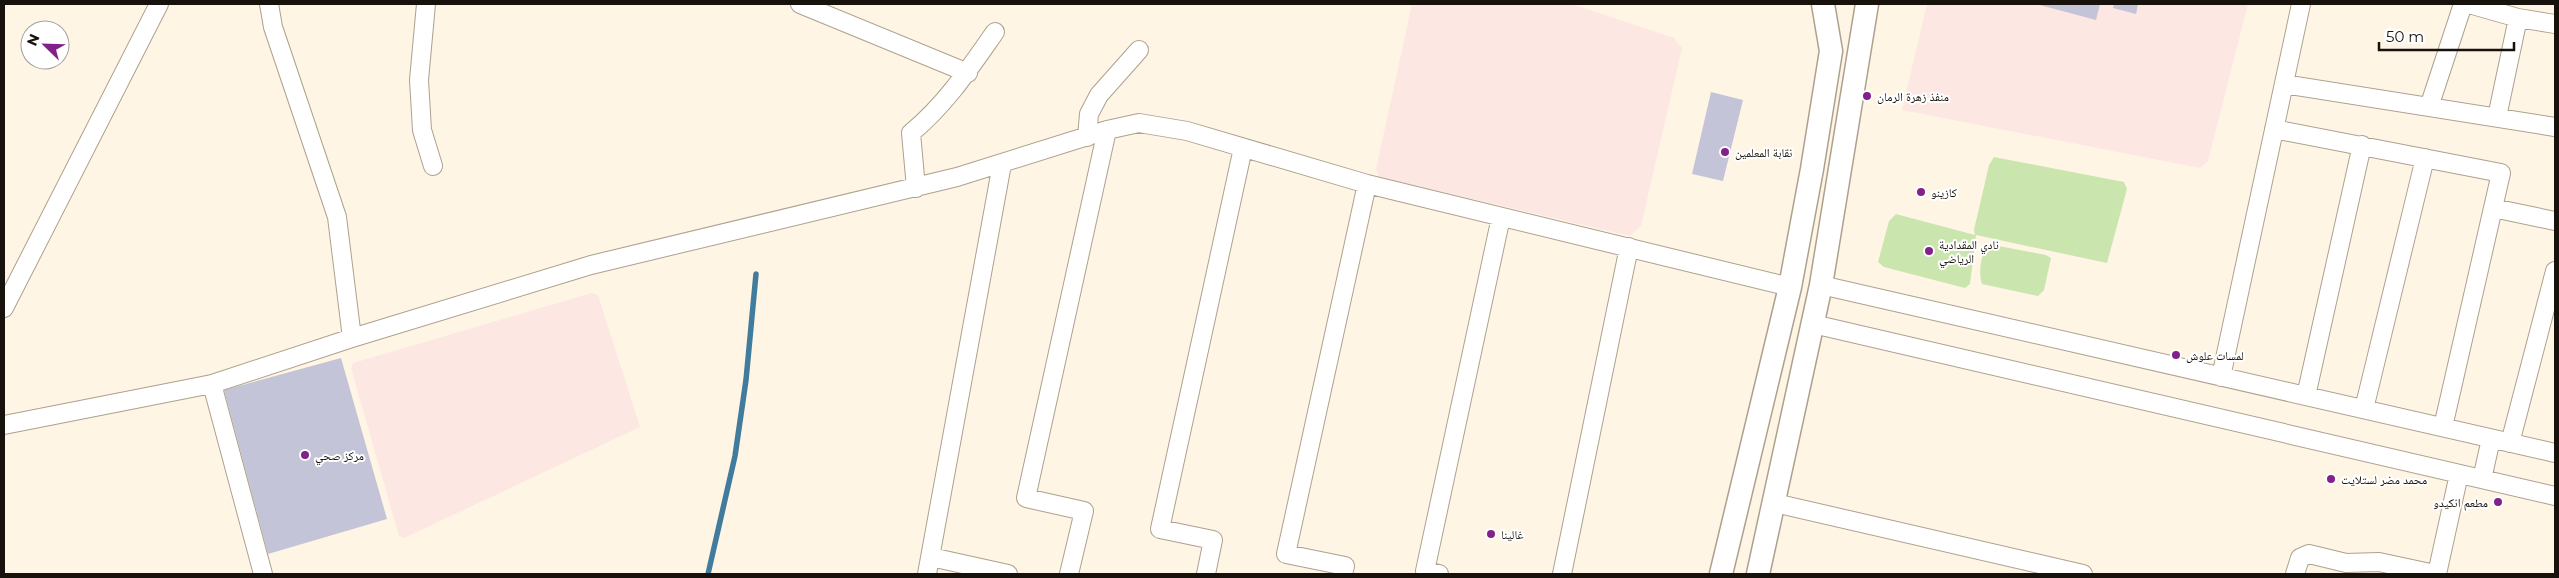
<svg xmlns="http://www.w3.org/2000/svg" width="2559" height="578" font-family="Montserrat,'Noto Naskh Arabic',sans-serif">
  <rect width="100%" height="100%" fill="#fff5e5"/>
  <path fill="#fce7e3" d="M1412 4H1572L1674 38 1682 48 1641 226 1630 236 1379 177 1376 169Z
    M1927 4H2248L2208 161 2200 168 1902 110Z
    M592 293 598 295 640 427 404 538 399 536 351 368 353 363Z"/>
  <path fill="#cae6ae" d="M1994 157 2124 182 2127 189 2107 263 1976 235 1970 284 1965 288 1884 267 1878 262 1889 221 1896 214 1975 235 1974 230 1989 165Z
    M1988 244 2046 255 2051 258 2044 290 2038 296 1982 284C1978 273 1981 253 1988 244Z"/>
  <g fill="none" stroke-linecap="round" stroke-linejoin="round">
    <path stroke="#417c9d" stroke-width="5.5" d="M708 574 735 456 746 380 756 274"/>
  </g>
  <path fill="#c4c4d9" d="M2036 4H2100L2096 20Z
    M2114 4H2138L2136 14 2113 8Z
    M1711 92 1743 100 1723 181 1692 174Z
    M341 358 387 519 268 554 224 390Z"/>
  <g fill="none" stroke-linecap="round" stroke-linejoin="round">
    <defs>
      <path id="minor" d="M269 4 273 27 337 217 352 338
        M426 4 419 80 422 130 433 166
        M800 4 968 73
        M2469 4 2518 18 2555 24
        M2284 84 2555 127
        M2429 107 2463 4
        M2497 117 2518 18
        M2274 129 2501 173 2443 427
        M1087 137 1089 114 1099 95 1139 50
        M916 188 911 133C946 104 969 69 995 32
        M2493 208 2555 221
        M1821 285 2555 453
        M4 308 159 4
        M1813 324 2555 496
        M2221 377 2301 4
        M212 384 263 574
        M2306 396 2362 145
        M2364 409 2425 158
        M4 425 212 384 352 338 591 265 957 177 1107 130 1139 123 1187 131 1367 184 1790 287
        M2510 443 2555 271
        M2482 479 2491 439
        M1775 503 2083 574
        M931 557 1008 574
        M927 574 1002 164
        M1069 574 1084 511 1026 498 1107 130
        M1206 574 1213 540 1160 529 1243 148
        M1343 574 1345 566 1286 554 1367 184
        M1439 574 1425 571 1501 217
        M1562 574 1629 247
        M2295 574 2300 558 2309 554 2346 563 2379 562 2435 574
        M2437 574 2459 474"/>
      <path id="major" d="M1721 574 1790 287 1812 169 1831 51 1823 4
        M1758 574 1821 285 1867 4"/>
    </defs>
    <use href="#minor" stroke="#ada18e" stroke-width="20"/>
    <use href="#major" stroke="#ada18e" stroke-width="25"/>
    <use href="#minor" stroke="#fff" stroke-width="18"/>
    <use href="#major" stroke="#fff" stroke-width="22"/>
  </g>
  <g fill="#83218b" stroke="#fff" stroke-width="2">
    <circle cx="1867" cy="96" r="5"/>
    <circle cx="1725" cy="152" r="5"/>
    <circle cx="1921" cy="192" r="5"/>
    <circle cx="1929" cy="251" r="5"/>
    <circle cx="2176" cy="355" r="5"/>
    <circle cx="305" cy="455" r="5"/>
    <circle cx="2331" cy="479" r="5"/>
    <circle cx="2498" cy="502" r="5"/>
    <circle cx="1491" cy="534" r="5"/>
  </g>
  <g text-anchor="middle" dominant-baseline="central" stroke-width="4" stroke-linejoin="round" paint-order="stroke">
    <g font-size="12" fill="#17130c" stroke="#fff" text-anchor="start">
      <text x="1877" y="96">منفذ زهرة الرمان</text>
      <text x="1735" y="152">نقابة المعلمين</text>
      <text x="1931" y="192">كازينو</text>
      <text x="1939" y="244">نادي المقدادية<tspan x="1939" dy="14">الرياضي</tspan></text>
      <text x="2186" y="355">لمسات علوش</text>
      <text x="315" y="455">مركز صحي</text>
      <text x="2341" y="479">محمد مضر لستلايت</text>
      <text x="2488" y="502" text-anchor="end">مطعم انكيدو</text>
      <text x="1501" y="534">غالينا</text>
    </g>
  </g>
  <rect width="2559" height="578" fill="none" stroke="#17130c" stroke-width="10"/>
  <g transform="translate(45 45) rotate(293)"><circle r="24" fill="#ffffff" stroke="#a2a19e"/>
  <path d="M0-4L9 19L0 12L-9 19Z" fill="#83218b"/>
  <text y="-8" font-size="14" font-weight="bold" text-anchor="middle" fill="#17130c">N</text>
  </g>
  <path d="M2379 42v8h135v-8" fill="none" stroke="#17130c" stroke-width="2.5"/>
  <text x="2386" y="42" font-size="15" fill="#17130c" stroke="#ffffff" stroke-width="4" paint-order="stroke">50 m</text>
</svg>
